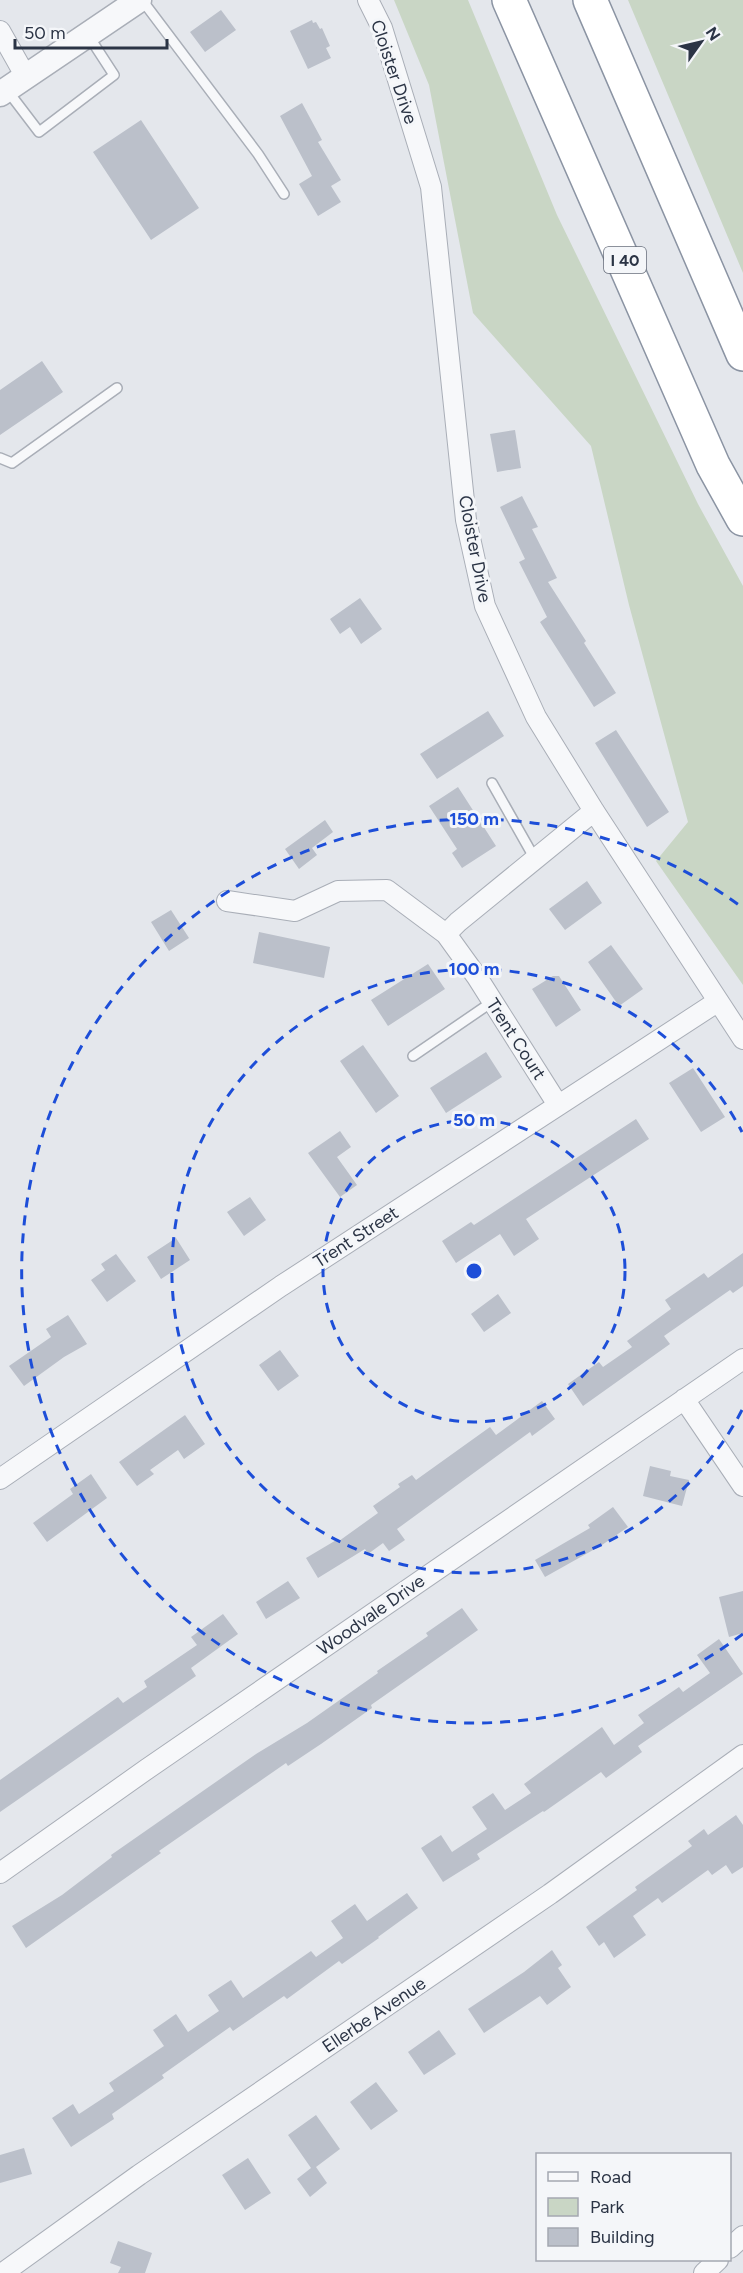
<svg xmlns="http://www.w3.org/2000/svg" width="743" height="2273" font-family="Figtree,sans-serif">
  <rect width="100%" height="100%" fill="#e4e7ec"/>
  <path fill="#c9d6c5" d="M394 0H468L557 215 698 504 743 586V985L656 861 688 822 629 605 591 446 473 313 429 85Z
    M628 0H743V273Z"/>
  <path fill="#bbc0ca" d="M221 10 236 30 205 52 190 32Z
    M312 20 313 23 316 22 320 29 322 28 330 46 326 48 331 58 308 69 290 31Z
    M302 103 322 140 318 142 341 180 331 186 341 202 318 216 299 184 312 176 280 116Z
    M141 120 199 208 151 240 93 152Z
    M42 361 63 392 0 435V390Z
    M515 430 521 468 497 472 490 434Z
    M522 496 538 527 532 529 557 578 548 582 586 641 584 643 616 693 594 707 540 622 547 617 519 562 525 559 500 507Z
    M360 598 382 629 361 644 350 627 340 634 330 619Z
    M488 711 504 736 437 779 420 754Z
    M616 730 669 812 647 827 595 743Z
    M458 787 496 846 462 868 452 853 457 849 429 806Z
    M325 820 333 832 312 848 317 855 299 869 285 849Z
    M587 881 602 903 565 930 549 909Z
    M171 910 189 938 169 951 151 922Z
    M259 932 330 947 324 978 253 963Z
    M611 945 643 989 619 1006 588 962Z
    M428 964 445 989 388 1026 371 1000Z
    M553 976H559L581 1010 556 1027 532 989Z
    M363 1045 399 1096 376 1113 340 1061Z
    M486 1052 502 1077 446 1113 430 1088Z
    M693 1068 725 1117 701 1132 669 1083Z
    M636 1119 649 1139 526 1219 539 1239 514 1256 500 1234 456 1263 442 1241 471 1222 474 1225Z
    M340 1131 351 1147 337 1157 357 1185 340 1197 308 1153Z
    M250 1197 266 1220 244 1236 227 1212Z
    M176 1238 190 1260 161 1279 147 1257Z
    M743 1253V1286L733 1293 730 1290 664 1336 670 1344 583 1406 568 1384 599 1362 603 1367 632 1347 627 1341 671 1309 665 1300 704 1273 708 1278Z
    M116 1254 136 1281 107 1302 91 1280 105 1270 101 1264Z
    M498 1294 511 1313 484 1332 471 1314Z
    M68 1315 87 1344 64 1357 24 1386 9 1366 51 1337 46 1329Z
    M280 1350 299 1376 278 1391 259 1365Z
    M542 1401 555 1419 532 1436 530 1432 397 1529 405 1540 389 1551 383 1543 368 1554 365 1549 318 1578 306 1558 338 1539 339 1541 378 1513 373 1506 400 1487 398 1484 412 1475 416 1480 490 1427 496 1435Z
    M185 1415 205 1444 184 1459 178 1450 150 1470 154 1474 137 1486 119 1462Z
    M650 1466 671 1471 670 1476 689 1480 682 1506 643 1496Z
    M91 1474 107 1498 47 1542 33 1523 73 1494 70 1489Z
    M613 1507 628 1527 602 1545 545 1577 535 1560 590 1528 588 1525Z
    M288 1581 300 1598 266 1619 256 1602Z
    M743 1591V1633L729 1637 719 1597Z
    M462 1608 478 1630 371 1705 372 1708 321 1744 288 1766 286 1763 159 1851 161 1853 26 1948 12 1926 62 1895 112 1857 111 1855 256 1754 307 1723 378 1673 377 1671 428 1636 426 1633Z
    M223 1614 238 1634 191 1668 196 1676 0 1812V1780L118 1697 123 1703 147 1687 144 1681 197 1645 191 1637Z
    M719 1639 743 1674 638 1746 642 1752 606 1778 601 1772 544 1812 543 1811 477 1854 480 1859 443 1882 421 1848 441 1835 452 1852 487 1829 472 1807 493 1793 505 1810 531 1793 524 1784 602 1727 614 1745 644 1723 638 1715 679 1687 683 1692 710 1673 697 1655Z
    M736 1815 743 1825V1867L732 1874 726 1865 712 1875 708 1870 662 1903 658 1898 633 1916 646 1935 614 1958 604 1942 599 1946 586 1927 637 1890 635 1887 692 1846 688 1841 704 1829 708 1835Z
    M407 1893 418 1908 378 1937 379 1938 342 1964 339 1961 287 1999 284 1996 233 2031 230 2027 162 2075 164 2078 112 2114 114 2119 71 2147 52 2118 73 2104 79 2114 114 2091 109 2083 164 2046 153 2030 176 2014 188 2032 219 2011 208 1995 231 1980 243 1998 311 1951 316 1957 343 1938 331 1921 355 1904 367 1921Z
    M552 1950 562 1965 558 1968 571 1987 547 2005 540 1996 484 2033 468 2009 524 1972Z
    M439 2030 456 2054 424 2075 408 2052Z
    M376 2082 398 2111 371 2130 350 2102Z
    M316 2115 340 2149 316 2167 327 2183 310 2197 297 2179 311 2168 288 2135Z
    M24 2148 32 2174 0 2183V2155Z
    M248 2158 271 2193 245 2210 222 2175Z
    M118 2241 152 2253 145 2273H118L121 2267 110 2263Z"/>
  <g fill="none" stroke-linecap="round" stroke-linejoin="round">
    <defs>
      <path id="service" d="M142 0 258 154 284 194
        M7 90 39 132 114 75 88 35
        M0 458 12 463 117 388
        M492 783 535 859
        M413 1056 492 1002"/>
      <path id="minor" d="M368 0 382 28 431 187 466 520 485 606 536 717 594 811 743 1039
        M0 31 26 77
        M227 901 295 911 338 891 387 890 446 934 477 977 558 1105
        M446 934 458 922 594 811
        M684 1399 743 1486
        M0 1479 281 1286 717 1002
        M0 1873 147 1769 743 1359
        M730 2248 743 2236
        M3 2273 139 2175 550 1894 743 1755
        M704 2273 718 2260"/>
      <path id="tertiary" d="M0 94 139 0"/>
      <path id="motorway" d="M509 0 713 465 743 519
        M590 0 743 354"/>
    </defs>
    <use href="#service" stroke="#a9aeb7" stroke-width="12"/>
    <use href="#minor" stroke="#a9aeb7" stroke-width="22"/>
    <use href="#tertiary" stroke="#a9aeb7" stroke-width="27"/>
    <use href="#motorway" stroke="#8b94a3" stroke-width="36"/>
    <use href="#service" stroke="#f7f8fa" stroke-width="9"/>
    <use href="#minor" stroke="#f7f8fa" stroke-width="20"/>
    <use href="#tertiary" stroke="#f7f8fa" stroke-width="24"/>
    <use href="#motorway" stroke="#fff" stroke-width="33"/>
  </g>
  <g fill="none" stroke="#1d4ed8" stroke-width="3" stroke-dasharray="10 8">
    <circle cx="474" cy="1271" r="151"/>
    <path d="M742 1410A302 302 0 1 1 742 1132"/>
    <path d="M743 1634A452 452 0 1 1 743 908"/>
  </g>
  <g text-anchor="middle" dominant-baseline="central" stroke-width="6" stroke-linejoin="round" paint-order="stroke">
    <rect fill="#f4f6f9" stroke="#676e7b" stroke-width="1.5" x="604" y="247" width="42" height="26" rx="4.5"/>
    <g font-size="16" font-weight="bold" fill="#2b3445">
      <text x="625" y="260">I 40</text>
    </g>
    <g font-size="18" fill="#2b3445" stroke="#f4f6f9">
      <text transform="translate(394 72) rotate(71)">Cloister Drive</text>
      <text transform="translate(475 549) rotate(79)">Cloister Drive</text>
      <text transform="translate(516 1039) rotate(57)">Trent Court</text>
      <text transform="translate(356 1237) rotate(-33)">Trent Street</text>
      <text transform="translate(371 1615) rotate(-35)">Woodvale Drive</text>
      <text transform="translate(374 2015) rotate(-34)">Ellerbe Avenue</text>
    </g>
  </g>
  <circle cx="474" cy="1271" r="9" fill="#1d4ed8" stroke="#f4f6f9" stroke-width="3"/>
  <g font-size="18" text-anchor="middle" font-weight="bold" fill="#1d4ed8" stroke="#f4f6f9" stroke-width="6" stroke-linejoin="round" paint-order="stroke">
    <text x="474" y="825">150 m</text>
    <text x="474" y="975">100 m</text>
    <text x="474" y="1126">50 m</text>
  </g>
  <rect x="536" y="2153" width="195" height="108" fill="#f4f6f9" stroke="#a4a8b1" stroke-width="1.5"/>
  <rect x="548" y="2172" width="30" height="9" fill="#f7f8fa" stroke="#a4a8b1" stroke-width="1.5"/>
  <text x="590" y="2183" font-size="18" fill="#2b3445">Road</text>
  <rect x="548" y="2198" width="30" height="18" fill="#c9d6c5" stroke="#a4a8b1" stroke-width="1.5"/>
  <text x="590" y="2213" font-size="18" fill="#2b3445">Park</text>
  <rect x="548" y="2228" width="30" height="18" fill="#bbc0ca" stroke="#a4a8b1" stroke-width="1.5"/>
  <text x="590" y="2243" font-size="18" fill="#2b3445">Building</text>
  <g transform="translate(701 42) rotate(56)" stroke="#f4f6f9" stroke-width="4.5" paint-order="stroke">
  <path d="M0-4.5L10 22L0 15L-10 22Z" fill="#2b3445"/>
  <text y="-9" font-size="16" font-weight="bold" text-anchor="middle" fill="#2b3445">N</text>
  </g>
  <path d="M15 39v9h152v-9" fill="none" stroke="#2b3445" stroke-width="3"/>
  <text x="24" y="39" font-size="18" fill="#2b3445" stroke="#f4f6f9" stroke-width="4.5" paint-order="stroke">50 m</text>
</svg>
